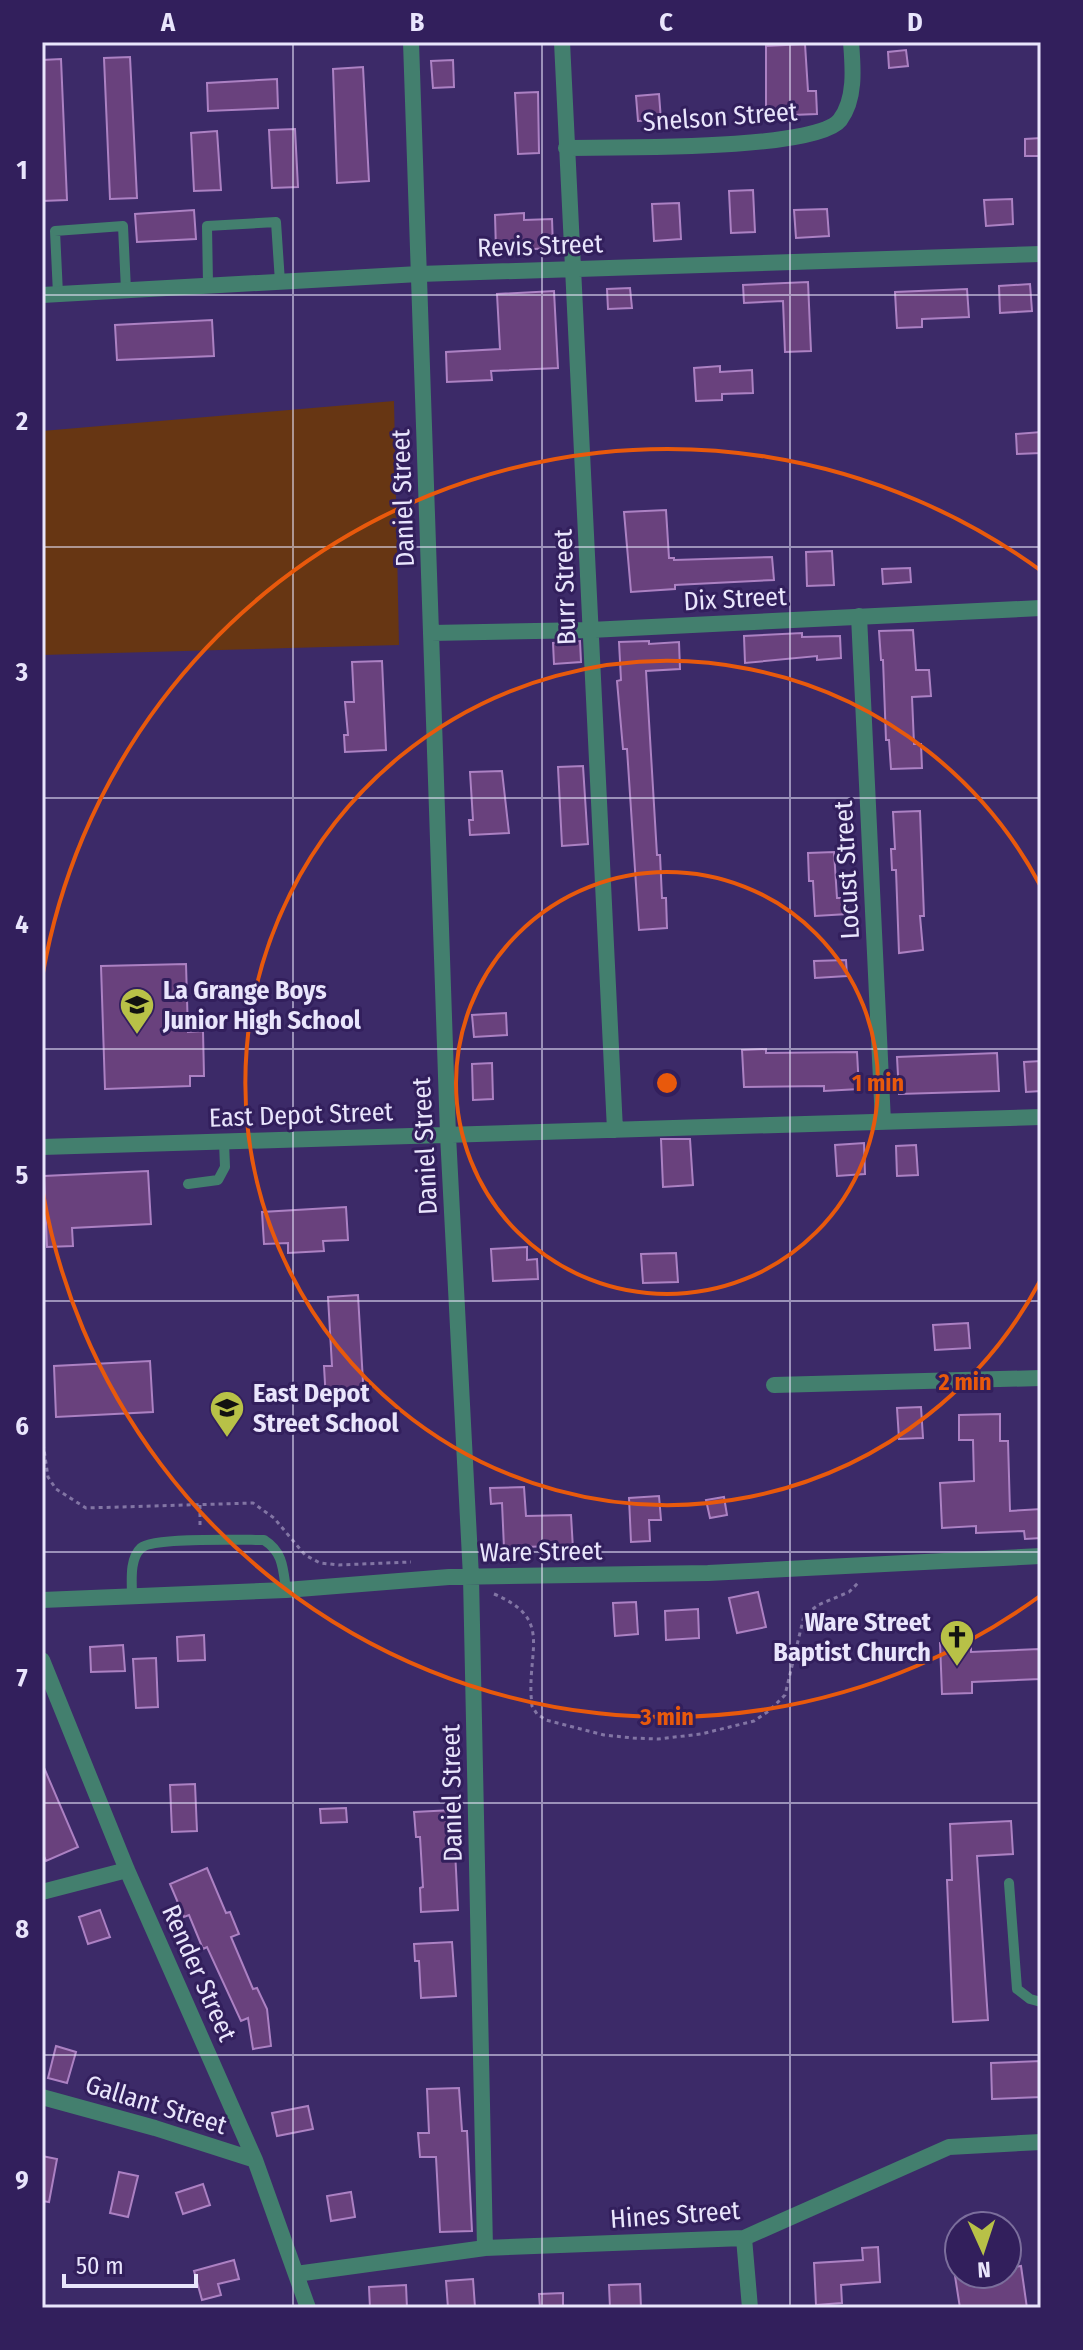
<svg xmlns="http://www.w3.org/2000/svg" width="1083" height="2350" font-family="'Fira Sans Condensed',sans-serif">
  <rect width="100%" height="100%" fill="#3c2a68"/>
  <path fill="#673613" d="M394 401 399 645 42 655V431Z"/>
  <path fill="#69417d" stroke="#ac81c3" stroke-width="2" d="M805 44 808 91H816L817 114 766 116V46Z
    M906 50 908 66 889 68 888 52Z
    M130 57 137 198 110 199 104 58Z
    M61 59 67 200 42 201V60Z
    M453 60 454 87 433 88 431 61Z
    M363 67 369 181 337 183 333 69Z
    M277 79 278 108 208 111 207 83Z
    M538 92 539 153 518 154 515 93Z
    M659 94 661 120 638 121 636 96Z
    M295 129 298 187 272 188 269 130Z
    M217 131 221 190 194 191 191 133Z
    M1041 138V156H1025V139Z
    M753 190 755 232 731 233 729 191Z
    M1012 199 1013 224 986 226 984 200Z
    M679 203 681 239 654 241 652 204Z
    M827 209 829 236 796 238 794 210Z
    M194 210 196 239 137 242 135 214Z
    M524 213V220L552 219 553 248 496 251 495 215Z
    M808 282 811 351 785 352 783 301 744 303 743 285Z
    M1030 284 1032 311 1000 313 999 286Z
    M630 288 632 308 608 309 607 289Z
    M967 289 969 317 922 319V327L897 328 895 292Z
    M554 291 558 368 491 371 492 380 447 382 446 352 500 349 497 294Z
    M212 320 214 356 117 360 115 325Z
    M720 366V372L752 370 753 393 722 394V400L696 401 694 368Z
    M1041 432V453L1017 454 1016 434Z
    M666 510 669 558H674V560L772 557 774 580 675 585V589L631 592 624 512Z
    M832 551 834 585 807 586 806 552Z
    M910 568 911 582 883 584 882 569Z
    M913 630 916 670H929L931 696 912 697 914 744H921L922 768 891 769 889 740H886L883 660H881L879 631Z
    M802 633V637L840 636 841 658 817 660V656L745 663 744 636Z
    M580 641 581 662 554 664 553 643Z
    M649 641V644L679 642 680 669 646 671 657 855H660L662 898H666L667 928 639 930 627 749H623L617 681 621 680 619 642Z
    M382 661 386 750 345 752 344 735H348L345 702H354L352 662Z
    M583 766 588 844 562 846 558 767Z
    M502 771 509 833 470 835 469 820H473L470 772Z
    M920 811 924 916H920L923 950 899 953 896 870H892L891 849H895L893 812Z
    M834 852 837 898H847L848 914 815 916 813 881H809L808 853Z
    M846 960 847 976 815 978 814 961Z
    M186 964 188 1032 203 1031 204 1076H190V1086L105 1089 101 966Z
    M506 1013 507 1035 474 1037 472 1015Z
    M766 1049V1053L857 1052 859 1089 824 1091V1086L744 1087 742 1050Z
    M997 1053 999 1091 899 1094 897 1057Z
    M1041 1061V1091L1026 1092 1024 1062Z
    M492 1063 493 1099 473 1100 472 1064Z
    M661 1139H690L693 1185 663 1187Z
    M864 1143 865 1174 837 1176 835 1145Z
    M916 1145 918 1175 897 1176 896 1146Z
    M148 1171 151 1224 72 1228 73 1246 47 1247 44 1176Z
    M346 1207 348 1240 323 1241 324 1251 288 1253V1243L264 1244 262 1212Z
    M527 1247V1260L537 1259 538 1279 493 1281 491 1249Z
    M676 1253 678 1282 643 1283 641 1254Z
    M358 1295 364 1399 326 1401 324 1366H332L328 1297Z
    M968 1323 970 1348 935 1350 933 1325Z
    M150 1361 153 1412 56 1417 54 1366Z
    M921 1407 923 1438 899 1439 897 1408Z
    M1000 1414V1441H1008L1010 1511 1041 1509V1538L1025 1539 1024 1531 976 1533V1526L942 1528 940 1483 974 1481 973 1440H959V1415Z
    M524 1487 526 1516 571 1515 573 1549 549 1550V1546L504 1548 502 1503 491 1504 490 1488Z
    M659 1496 661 1520H649L650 1541 631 1542 629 1498Z
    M724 1497 727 1515 710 1518 706 1500Z
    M758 1592 766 1627 737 1633 729 1598Z
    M636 1602 638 1634 615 1636 613 1603Z
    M698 1609 699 1638 666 1640 665 1611Z
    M204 1635 205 1660 178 1661 177 1637Z
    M971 1642V1652L1039 1649 1040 1679 972 1682V1693L942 1694 940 1643Z
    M123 1645 125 1671 91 1672 90 1647Z
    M156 1658 158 1707 136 1708 133 1659Z
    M42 1763 78 1847 46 1861 42 1852Z
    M195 1784 197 1831 172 1832 170 1785Z
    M346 1808 347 1822 321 1823 320 1809Z
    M453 1810 458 1910 421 1912 420 1888 423 1887 420 1837H416L414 1812Z
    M1011 1821 1013 1854 977 1856 988 2020 953 2022 947 1880H952L950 1824Z
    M207 1868 226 1913 230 1912 239 1934 231 1937 253 1989 257 1988 267 2009 271 2046 253 2049 248 2018 241 2021 207 1947 203 1949 189 1915 184 1917 170 1884Z
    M100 1910 110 1937 88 1944 79 1917Z
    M452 1942 456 1996 421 1998 419 1961H415L414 1944Z
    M56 2046 76 2052 67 2083 48 2078Z
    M1041 2061V2097L992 2099 991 2063Z
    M459 2088 462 2131H467L472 2231 440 2232 436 2157H420L418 2133H429L427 2089Z
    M308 2106 313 2129 277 2136 272 2113Z
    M42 2156 57 2159 49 2202 42 2201Z
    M119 2172 138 2176 128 2217 110 2213Z
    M203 2184 210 2205 183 2214 176 2193Z
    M351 2192 355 2217 331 2221 327 2196Z
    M878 2247 880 2282 841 2285 842 2303 816 2305 814 2263 863 2260 862 2248Z
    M234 2260 239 2279 218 2284 221 2295 202 2300 194 2271Z
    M1021 2266 1027 2308H960L955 2276 1007 2274V2268Z
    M473 2279 475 2307 448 2308 446 2281Z
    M640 2284 641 2308H610L609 2285Z
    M406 2285 407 2308H370L369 2287Z
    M563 2293V2308H540L539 2294Z"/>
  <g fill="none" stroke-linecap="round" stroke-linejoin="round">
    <path stroke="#8275a4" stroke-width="3" stroke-dasharray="4 4" stroke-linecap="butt" d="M42 1436 48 1477 56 1489 86 1508 253 1503 274 1518 305 1555 320 1563 339 1565 411 1562
      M200 1505V1525
      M494 1594C551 1618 529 1646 531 1695L532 1706 537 1714 546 1720 604 1735 633 1738 658 1739 701 1734 754 1721 769 1711 785 1695 804 1616 818 1605 849 1592 859 1582"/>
    <path stroke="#437f6e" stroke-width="10" d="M208 284 207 226 276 222 280 282
      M58 294 55 231 123 226 126 290
      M188 1184 218 1180 225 1167 224 1142
      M132 1596C132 1582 129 1559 141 1548 153 1537 242 1540 264 1540 283 1552 283 1568 286 1590
      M1009 1883 1017 1989 1030 1999 1041 2002"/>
    <path stroke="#437f6e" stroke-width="16" d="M411 42 448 1135 471 1577 485 2248
      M562 42 615 1130
      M566 148C611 147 816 151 840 120 856 99 853 67 851 42
      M42 295 419 274 1041 254
      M859 616 883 1122
      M431 633 590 630 1041 608
      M42 1147 1041 1117
      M774 1385 1041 1378
      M42 1600 286 1590 449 1577 708 1573 1041 1556
      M42 1660 127 1870 255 2160 308 2308
      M42 1892 127 1870
      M42 2097 155 2128 255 2160
      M744 2238 750 2308
      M296 2274 485 2248 744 2238 949 2147 1041 2142"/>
  </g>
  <path fill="none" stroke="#e9e5fc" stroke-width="2" stroke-opacity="0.55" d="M293 42V2308M542 42V2308M790 42V2308M42 295H1041M42 547H1041M42 798H1041M42 1049H1041M42 1301H1041M42 1552H1041M42 1803H1041M42 2055H1041"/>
  <g fill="none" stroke="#e8590c" stroke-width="4">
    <circle cx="667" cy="1083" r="211"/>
    <path d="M1040 1281A422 422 0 1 1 1040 885"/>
    <path d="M1040 1596A634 634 0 0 1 43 1193M43 973A634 634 0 0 1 1040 570"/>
  </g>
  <defs>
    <symbol id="school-pin" viewBox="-11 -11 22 30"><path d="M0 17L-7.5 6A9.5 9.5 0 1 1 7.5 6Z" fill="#b8c147" stroke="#321f5c"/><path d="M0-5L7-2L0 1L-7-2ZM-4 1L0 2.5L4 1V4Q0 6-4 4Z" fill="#111"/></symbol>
    <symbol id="church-pin" viewBox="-11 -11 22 30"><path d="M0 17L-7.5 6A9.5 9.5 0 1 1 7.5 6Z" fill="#b8c147" stroke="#321f5c"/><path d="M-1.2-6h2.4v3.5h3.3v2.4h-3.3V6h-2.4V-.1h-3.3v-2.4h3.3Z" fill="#111"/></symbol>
  </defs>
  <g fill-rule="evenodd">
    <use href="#school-pin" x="117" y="985" width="40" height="54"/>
    <use href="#school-pin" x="207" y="1388" width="40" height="54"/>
    <use href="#church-pin" x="937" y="1617" width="40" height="54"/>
  </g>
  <g text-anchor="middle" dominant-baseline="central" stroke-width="6" stroke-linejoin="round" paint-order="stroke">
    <g font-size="26" fill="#e9e5fc" stroke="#321f5c">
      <text transform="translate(720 117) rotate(-4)">Snelson Street</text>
      <text transform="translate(540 246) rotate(-2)">Revis Street</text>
      <text transform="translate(403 498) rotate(-92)">Daniel Street</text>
      <text transform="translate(565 587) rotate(-92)">Burr Street</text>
      <text transform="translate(735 599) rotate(-3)">Dix Street</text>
      <text transform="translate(847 870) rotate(-93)">Locust Street</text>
      <text transform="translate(301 1115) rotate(-2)">East Depot Street</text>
      <text transform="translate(425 1146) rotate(-93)">Daniel Street</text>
      <text transform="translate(541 1552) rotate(-1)">Ware Street</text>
      <text transform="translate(452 1793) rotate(-91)">Daniel Street</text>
      <text transform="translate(199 1973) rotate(66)">Render Street</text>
      <text transform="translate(156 2105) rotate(17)">Gallant Street</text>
      <text transform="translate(675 2215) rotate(-4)">Hines Street</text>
    </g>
    <g font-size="26" font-weight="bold" fill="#e9e5fc" stroke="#321f5c" text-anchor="start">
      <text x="163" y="990">La Grange Boys<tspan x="163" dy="30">Junior High School</tspan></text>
      <text x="253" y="1393">East Depot<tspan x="253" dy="30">Street School</tspan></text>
      <text x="931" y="1622" text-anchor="end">Ware Street<tspan x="931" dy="30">Baptist Church</tspan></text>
    </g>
  </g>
  <circle cx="667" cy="1083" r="12" fill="#e8590c" stroke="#321f5c" stroke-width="4"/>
  <g font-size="24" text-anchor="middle" font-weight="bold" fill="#e8590c" stroke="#321f5c" stroke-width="6" stroke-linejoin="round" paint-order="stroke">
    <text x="878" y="1091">1 min</text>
    <text x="965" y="1390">2 min</text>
    <text x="667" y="1725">3 min</text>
  </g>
  <rect width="1083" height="2350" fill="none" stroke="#321f5c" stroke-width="88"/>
  <g transform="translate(983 2250) rotate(177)"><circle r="38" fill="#321f5c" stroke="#7b6e9c" stroke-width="2"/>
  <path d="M0-6L14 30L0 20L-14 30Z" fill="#b8c147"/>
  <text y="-12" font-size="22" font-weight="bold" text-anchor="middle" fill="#e9e5fc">N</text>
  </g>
  <path d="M64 2274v12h132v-12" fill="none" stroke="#e9e5fc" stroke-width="4"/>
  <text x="76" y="2274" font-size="24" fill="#e9e5fc" stroke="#321f5c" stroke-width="6" paint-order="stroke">50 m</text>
  <rect x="44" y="44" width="995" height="2262" fill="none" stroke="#e9e5fc" stroke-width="3"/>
  <g font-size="26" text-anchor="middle" font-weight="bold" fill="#e9e5fc">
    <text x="168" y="31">A</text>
    <text x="417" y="31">B</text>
    <text x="666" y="31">C</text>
    <text x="915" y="31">D</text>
    <text x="22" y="179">1</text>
    <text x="22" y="430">2</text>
    <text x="22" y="681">3</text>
    <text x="22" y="933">4</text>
    <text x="22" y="1184">5</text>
    <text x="22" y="1435">6</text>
    <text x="22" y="1687">7</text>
    <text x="22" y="1938">8</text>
    <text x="22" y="2189">9</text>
  </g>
</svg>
